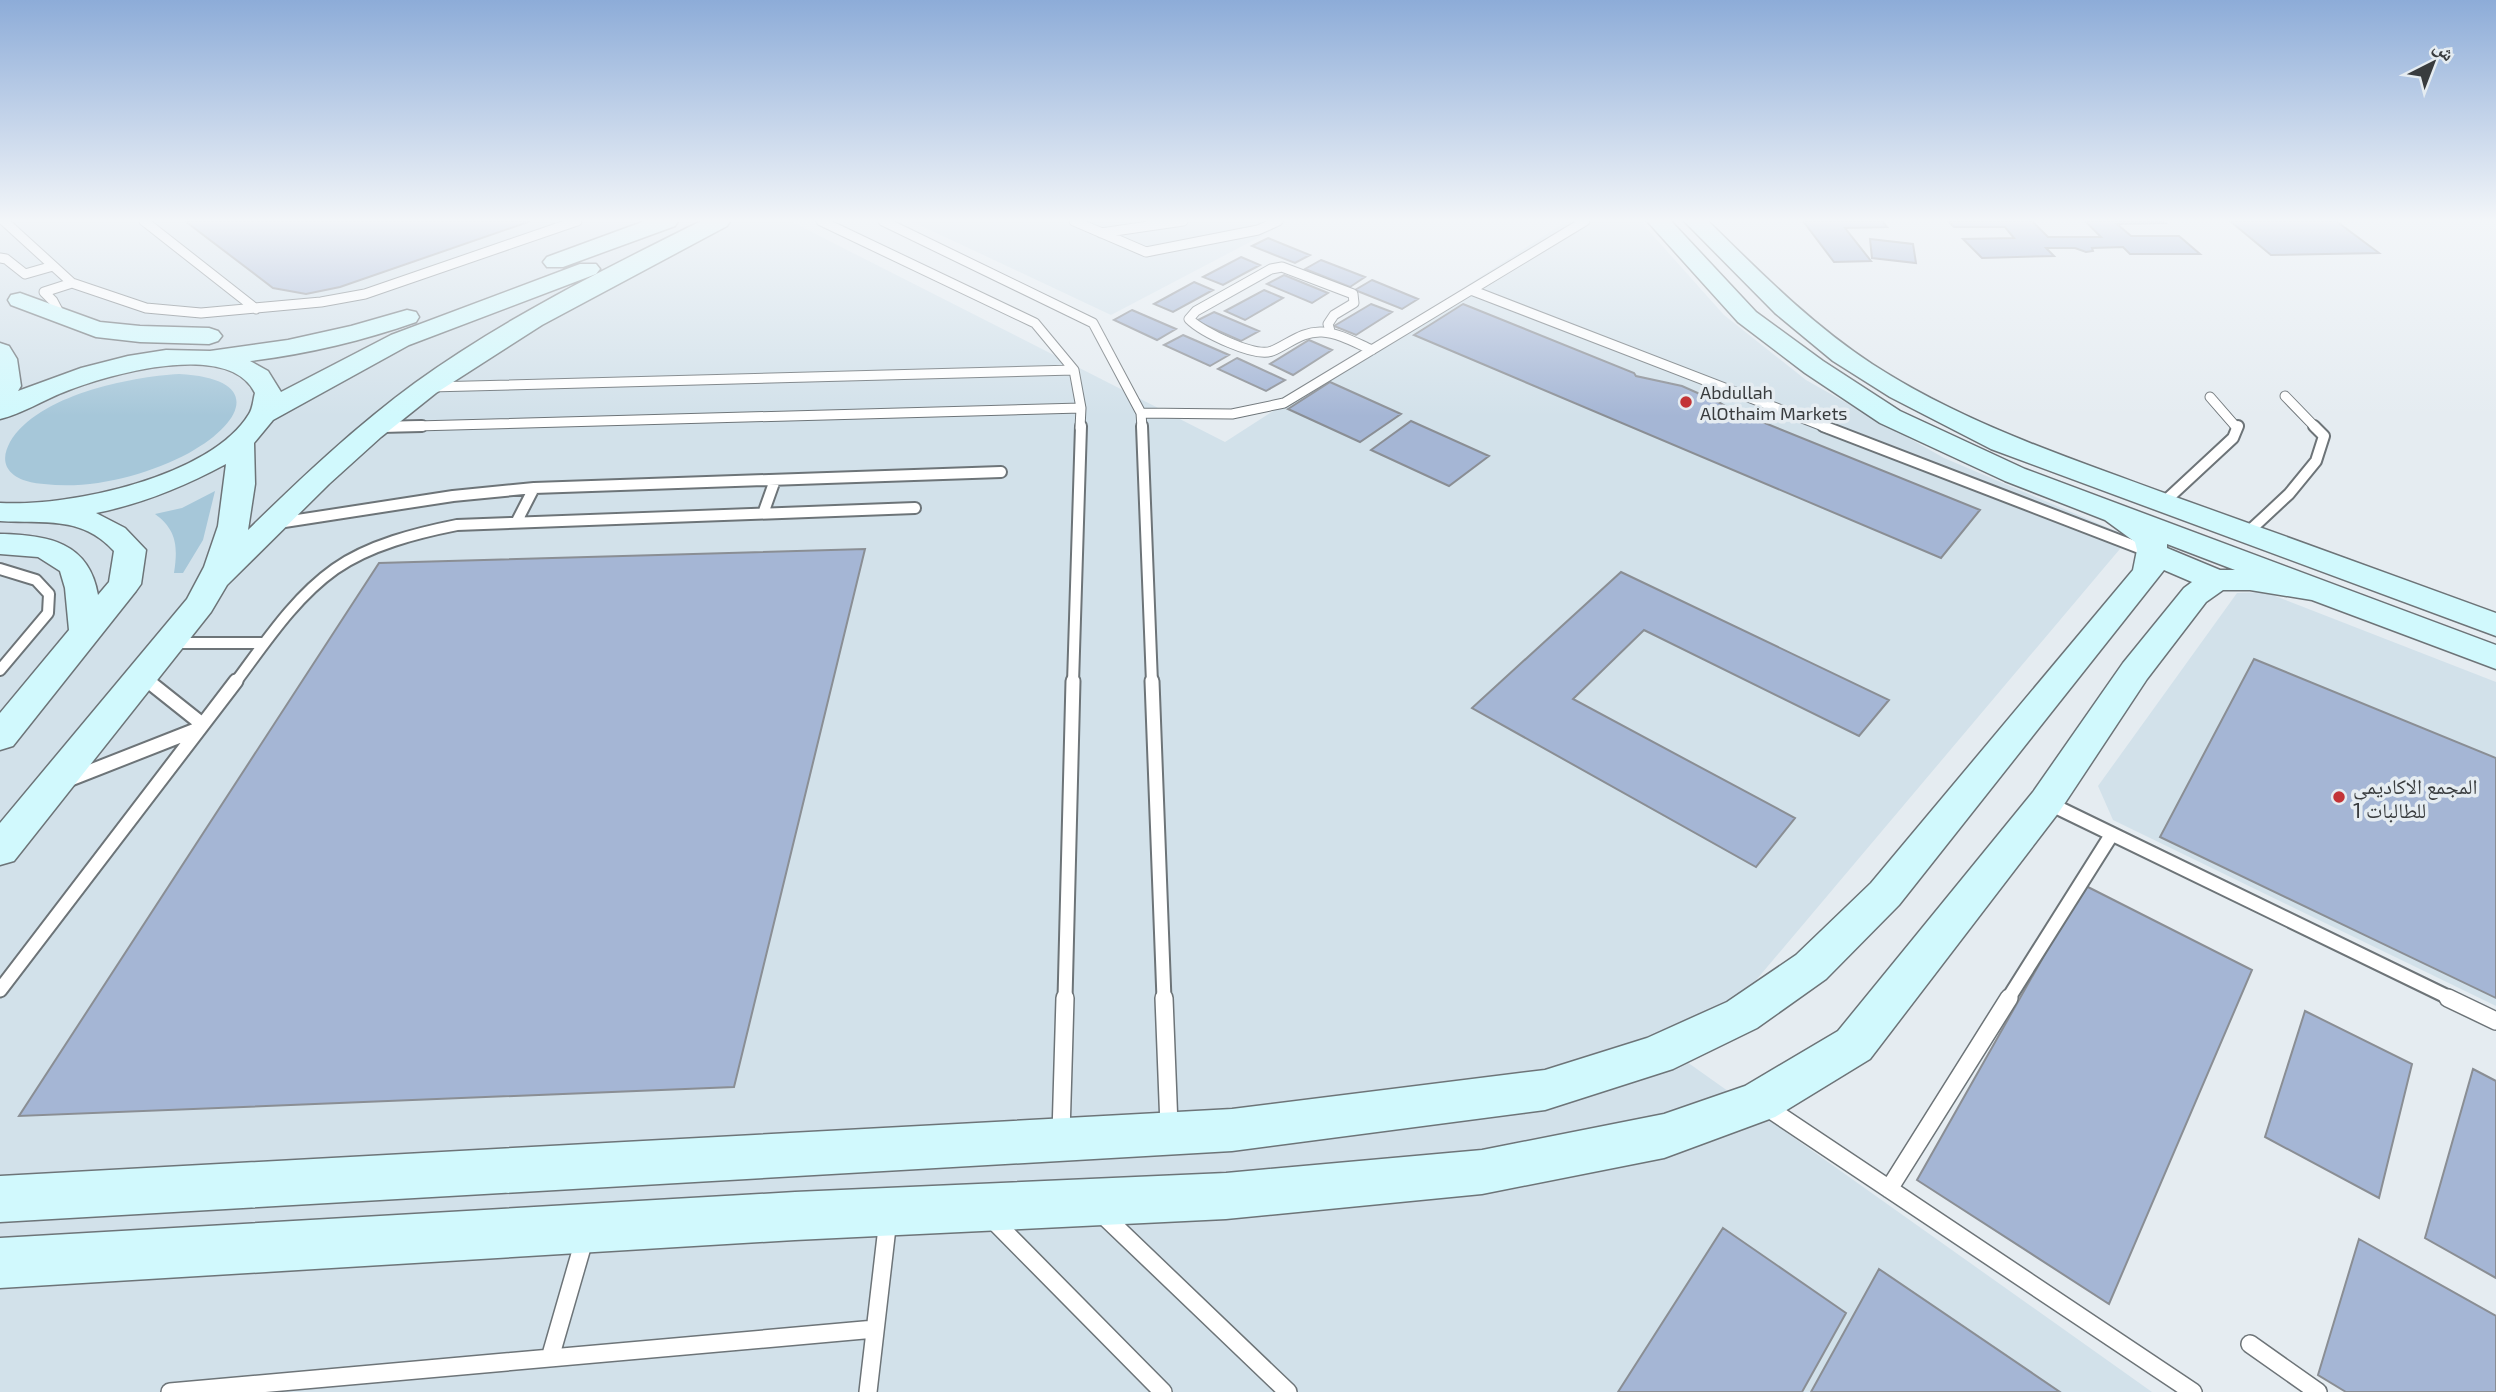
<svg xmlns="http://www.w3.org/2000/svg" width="2496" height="1392" font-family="'Exo 2','Noto Naskh Arabic',sans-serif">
  <rect width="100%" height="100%" fill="#e5ecf1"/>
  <path fill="#d2e1ea" d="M0 221H790L1225 442 1567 221H1640L1724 315 1806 380 1944 458 2130 537 1687 1062 2152 1392H0Z
    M911 221H1290L1111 315Z
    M2265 592 2496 682V1006L2113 820 2098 786 2237 593Z"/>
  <path fill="#a6c7d9" d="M179 374C260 378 248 420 189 453 147 475 92 490 44 484 31 483 14 480 7 467 3 458 6 450 10 442 38 395 129 377 179 374Z
    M215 491 203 540 183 573H174C178 547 177 530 155 514L182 508Z"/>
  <path fill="#a5b6d5" stroke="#8a8e94" stroke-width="2" d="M185 221H531L340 287 306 294 273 288Z
    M1803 221H1882L1887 227 1845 228 1871 261 1834 262Z
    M1948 221H2032L2048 237H2101L2085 221H2162L2165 223 2117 224 2131 236H2179L2200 254H2130L2123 247 2092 248 2093 251 2086 252 2075 248H2046L2054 256 1982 258 1963 239 2014 238 2005 227H1954Z
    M2230 221H2336L2379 253 2271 255Z
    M1268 238 1310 255 1295 263 1252 246Z
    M1870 239 1913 244 1916 263 1872 258Z
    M1241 257 1260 265 1223 285 1203 277Z
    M1321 260 1365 277 1350 287 1305 269Z
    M1284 275 1328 293 1312 303 1267 284Z
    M1372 280 1418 299 1402 309 1355 290Z
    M1194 282 1213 290 1173 312 1154 304Z
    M1264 290 1283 298 1245 320 1225 311Z
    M1371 304 1392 312 1356 335 1334 326Z
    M1463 304 1634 373 1636 376 1682 386 1720 403 1753 422 1755 419 1980 510 1941 558 1414 335Z
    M1132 310 1176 329 1157 340 1114 320Z
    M1214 312 1259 331 1241 341 1196 321Z
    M1183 335 1229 355 1210 366 1164 345Z
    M1309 340 1332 350 1293 375 1270 364Z
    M1237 358 1285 380 1266 391 1218 369Z
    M1330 382 1401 414 1360 442 1288 409Z
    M1411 421 1489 456 1449 486 1371 450Z
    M865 549 734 1087 19 1116 379 563Z
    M1621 572 1889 700 1859 736 1644 630 1573 699 1795 818 1756 867 1472 708Z
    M2254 659 2496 758V998L2160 837Z
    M2084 885 2252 970 2109 1304 1917 1180Z
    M2305 1011 2412 1064 2379 1198 2265 1137Z
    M2473 1069 2496 1081V1278L2425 1238Z
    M1723 1228 1846 1313 1802 1392H1618Z
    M2359 1239 2496 1316V1392H2346L2318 1375Z
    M1879 1269 2060 1392H1811Z"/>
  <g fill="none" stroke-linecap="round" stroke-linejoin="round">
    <defs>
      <path id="lane-far3" d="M4 221 72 283 146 308 201 313 321 302 365 294 577 221
        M144 221 256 309
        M821 221 1035 323 1074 370 1081 408 1080 428
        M883 221 1093 323 1141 413 1142 428
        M1074 221 1146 252 1258 230 1278 221
        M1101 233 1183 221
        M0 258 6 259 25 274 53 266
        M1471 290 1828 428
        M61 316 53 301 44 292 72 283
        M1330 331 1328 324 1334 315 1354 303 1353 294 1282 267 1271 269 1196 311 1189 319C1202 332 1255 358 1272 351 1289 344 1302 331 1322 332 1339 333 1356 343 1372 350
        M430 387 1074 370
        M2285 396 2316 428
        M2210 397 2237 428
        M1141 413 1232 414 1284 403 1585 221
        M379 427 1081 408"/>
      <path id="lane-far2" d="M1142 426 1152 683
        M1823 426 2150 552
        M379 427 422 426
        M2163 503 2233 438 2238 426
        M764 511 775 480
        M517 521 534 488
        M278 523 453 496 534 488 1001 472
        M2246 534 2289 494 2316 461 2324 436 2314 426
        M0 569 36 580 49 594 48 613 0 670
        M172 643H264
        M142 676 150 683
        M235 683C265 643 294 598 335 569 369 545 417 533 457 525L915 508
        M1073 683 1081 426"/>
      <path id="lane-far1" d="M148 681 202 724
        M1152 681 1164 999
        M68 780 198 729
        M2046 802 2452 999
        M0 990 236 681
        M1065 999 1073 681
        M2008 999 2112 834"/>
      <path id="lane" d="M1164 998 1169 1126
        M2448 998 2496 1021
        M1765 1106 2193 1392
        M1061 1134 1065 998
        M1889 1189 2009 998
        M1101 1213 1288 1392
        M991 1218 1163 1392
        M2250 1344 2318 1392
        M550 1358 585 1237
        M170 1392 875 1329
        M868 1392 888 1219"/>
      <path id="secondary" d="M645 221H678L675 226 563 267H547L543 262 547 257Z
        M701 221H730L727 226 542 325 436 393 381 437 329 484 227 585 211 612 14 861 0 865V823L187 599 204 567 218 526 226 464C185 486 142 504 96 513L125 528 146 550 141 584 136 591 13 746 0 750V713L69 630 65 588 60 571 38 557 0 554V534C48 535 89 542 98 595L109 582 114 551C81 515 44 524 0 521V503C69 507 211 477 249 414 253 408 253 400 255 393 229 339 106 375 64 392 43 400 22 414 0 419V343L9 346 17 359 21 386 18 391 81 368 128 356 166 350 210 351 288 340 351 326 407 310 416 312 419 317 416 322C362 341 307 354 250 361L268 371 281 392 391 335 580 264H596L600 269 596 274 409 345 273 420 254 443 255 484 248 530C301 478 355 427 415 383 503 319 603 270 701 221Z
        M1647 221H1671L1756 312 1823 361 1900 411 2025 469 2496 645V669L2312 600 2250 590H2223L2206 602 2147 679 2059 812 1870 1059 1775 1117 1664 1158 1482 1194 1226 1219 795 1240 0 1288V1238L795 1192 1226 1173 1482 1150 1664 1114 1745 1086 1838 1031 2033 792 2123 663 2184 588 2192 582 2164 570 1899 905 1826 979 1757 1028 1673 1069 1545 1110 1232 1151 0 1222V1176L1232 1109 1545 1070 1647 1038 1727 1002 1796 955 1871 883 2133 570 2137 550 2135 542 2105 520 2005 481 1880 423 1805 373 1738 322ZM2167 544 2235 570H2220L2167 548Z
        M1684 221H1708C1760 272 1811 324 1872 364 1963 423 2066 457 2167 494 2277 533 2386 573 2496 613V636L1991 449 1890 397 1833 361 1775 313Z
        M20 293 100 322 140 326 209 328 218 331 222 336 218 341 209 344 140 342 96 337 11 305 8 300 11 295Z"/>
    </defs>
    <use href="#lane-far3" stroke="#6d7478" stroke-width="11"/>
    <use href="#lane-far2" stroke="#6d7478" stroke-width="14"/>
    <use href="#lane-far1" stroke="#6d7478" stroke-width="17"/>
    <use href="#lane" stroke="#6d7478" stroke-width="20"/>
    <use href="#secondary" stroke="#6d7478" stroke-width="3"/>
    <use href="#lane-far3" stroke="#fff" stroke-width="9"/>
    <use href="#lane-far2" stroke="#fff" stroke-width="10"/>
    <use href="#lane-far1" stroke="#fff" stroke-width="13"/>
    <use href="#lane" stroke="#fff" stroke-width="17"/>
    <use href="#secondary" fill="#d1f9fd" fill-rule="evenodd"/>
  </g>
  <linearGradient id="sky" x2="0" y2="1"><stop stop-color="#8dacd8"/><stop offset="0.53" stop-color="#f3f6f9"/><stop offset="1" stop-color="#f3f6f9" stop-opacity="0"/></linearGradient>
  <rect width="2496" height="416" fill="url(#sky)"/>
  <g fill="#c33437" stroke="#e5ecf1" stroke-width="2.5">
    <circle cx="1686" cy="402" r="7"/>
    <circle cx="2339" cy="797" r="7"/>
  </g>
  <g text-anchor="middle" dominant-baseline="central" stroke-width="7" stroke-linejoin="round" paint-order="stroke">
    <g font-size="18" fill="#393c3e" stroke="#e5ecf1" text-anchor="start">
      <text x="1700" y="392">Abdullah<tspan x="1700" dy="21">AlOthaim Markets</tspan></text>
    </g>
    <g font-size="21" fill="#393c3e" stroke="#e5ecf1" text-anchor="start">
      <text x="2353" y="785">المجمع الاكاديمي<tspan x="2353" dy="24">1 للطالبات</tspan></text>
    </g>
  </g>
  <g transform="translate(2433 63) rotate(42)" stroke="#e5ecf1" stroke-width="5" paint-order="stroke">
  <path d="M0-5L12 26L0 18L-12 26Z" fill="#393c3e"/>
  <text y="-10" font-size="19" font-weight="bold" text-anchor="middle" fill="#393c3e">ش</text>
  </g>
</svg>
